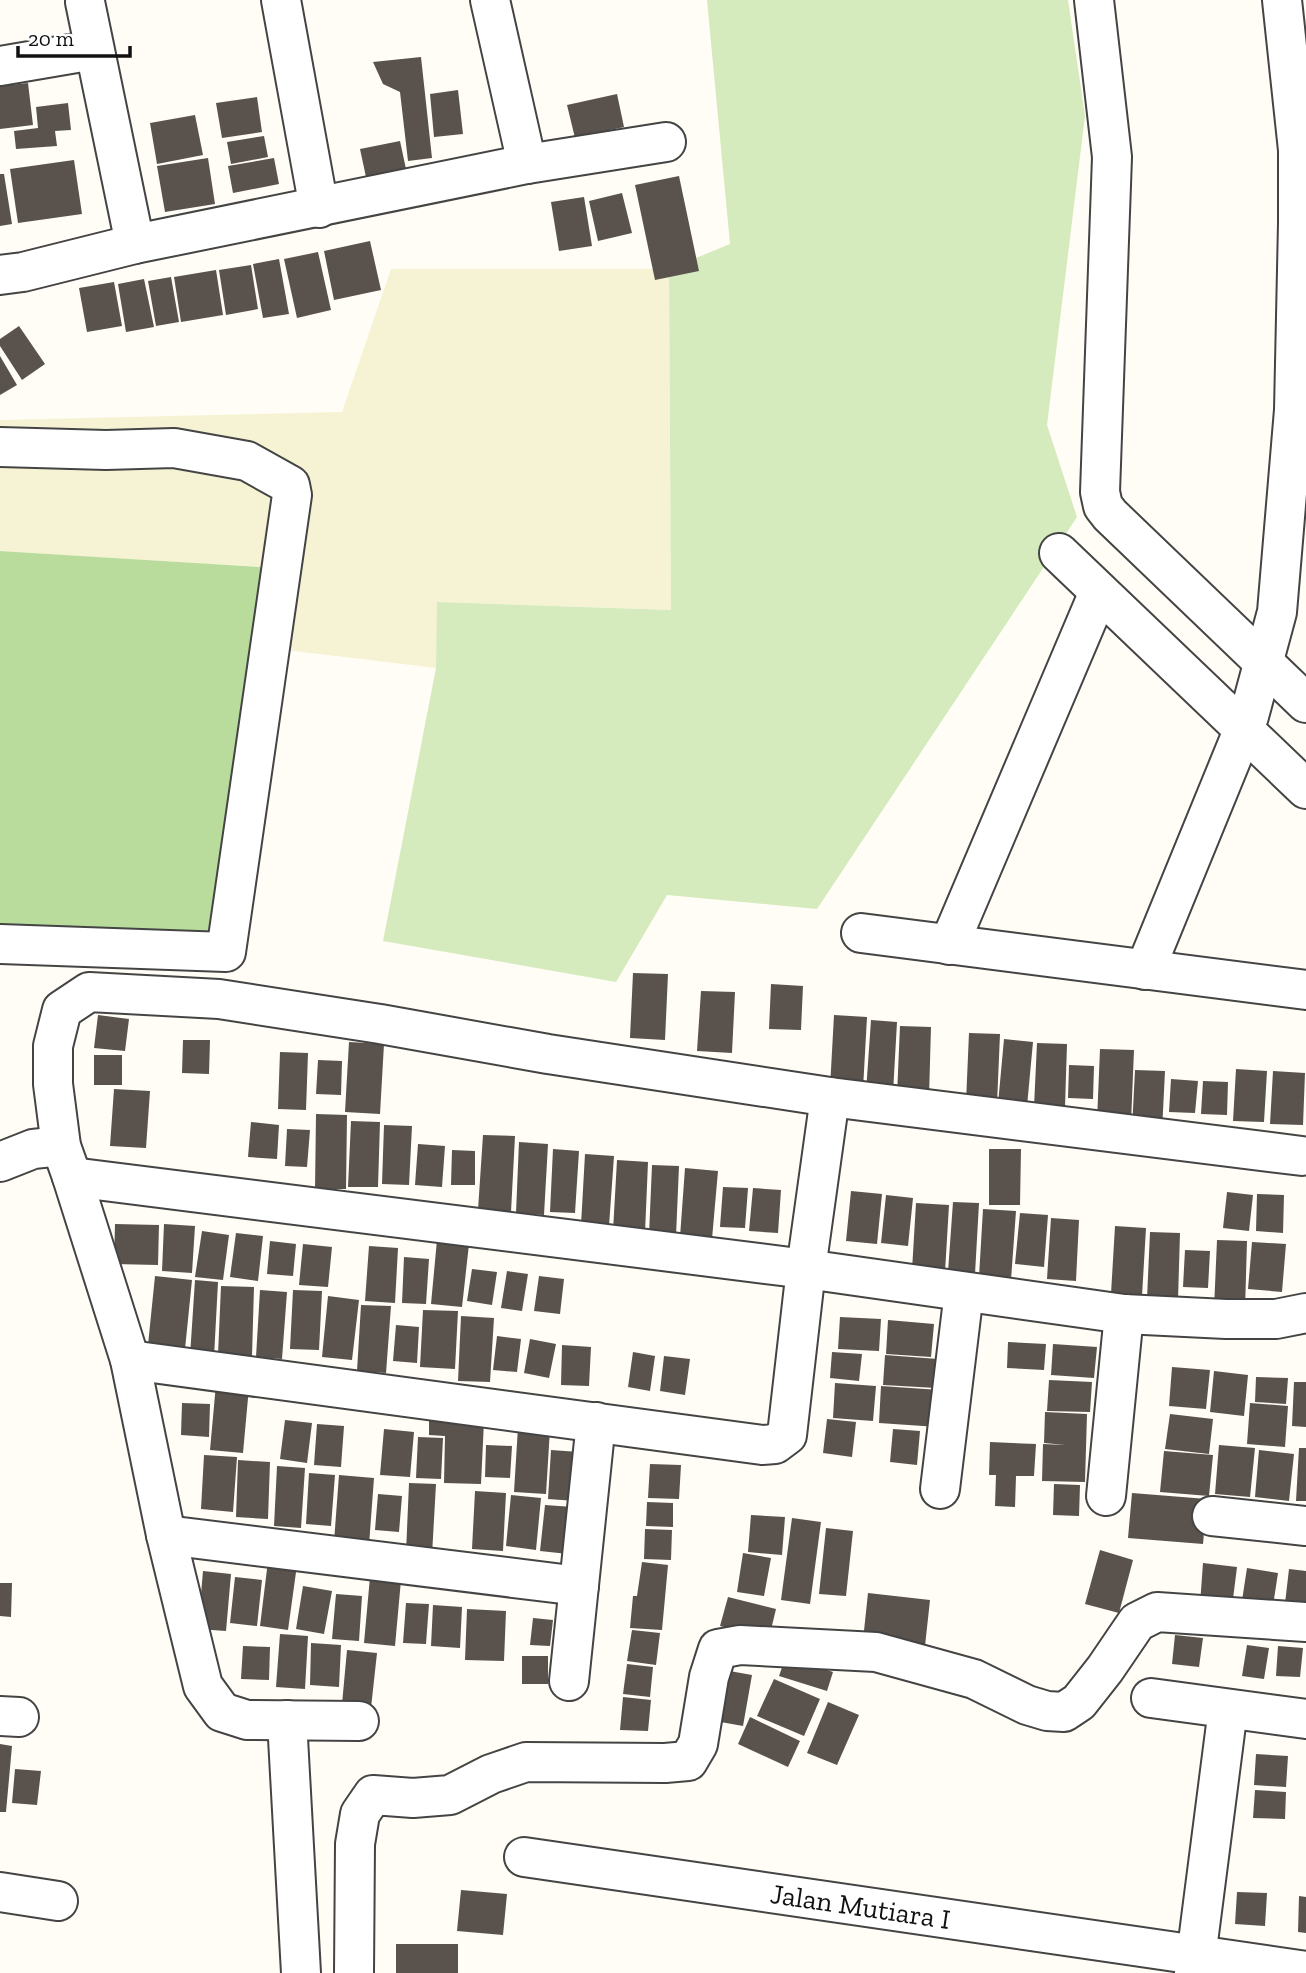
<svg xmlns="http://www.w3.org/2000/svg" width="1306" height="1973" font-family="'Zilla Slab',serif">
  <rect width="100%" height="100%" fill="#fffdf5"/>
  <path fill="#f6f3d4" d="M391 269H669L671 610 438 602 436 668 286 650 291 569 0 551V420L342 412Z"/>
  <path fill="#d5ebbd" d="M707 0H1068L1085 116 1047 425 1077 517 817 909 667 895 616 982 383 941 436 668 437 602 671 610 669 269 730 244Z"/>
  <path fill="#b9dc9c" d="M0 551 291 569 241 941 0 930Z"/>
  <path fill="#5a524d" d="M421 57 432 158 408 161 400 92 383 84 373 62Z
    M28 83 33 125 0 129V86Z
    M458 90 463 134 434 137 430 94Z
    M617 94 624 127 575 138 567 105Z
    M257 97 262 132 222 138 216 103Z
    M68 103 71 130 55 131 57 146 16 149 14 131 38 128 36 107Z
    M195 115 203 155 157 164 150 123Z
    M264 136 268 157 231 164 227 142Z
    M400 141 406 169 366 177 360 149Z
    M208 158 215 204 165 212 157 166Z
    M274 158 279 184 233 193 228 166Z
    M74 160 82 214 18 223 10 169Z
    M0 174H4L12 224 0 226Z
    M679 176 699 271 655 280 635 185Z
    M622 193 632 233 598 241 589 201Z
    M584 197 592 246 559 251 551 202Z
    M370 241 381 290 334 300 324 251Z
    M318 252 331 310 297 318 284 259Z
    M279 259 289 314 263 318 253 264Z
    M251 265 258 309 226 315 219 270Z
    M216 270 223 315 181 322 174 277Z
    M171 277 179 322 156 326 148 281Z
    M144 279 154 327 126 332 118 284Z
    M114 282 122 326 87 332 79 288Z
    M19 326 45 364 22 380 0 346V339Z
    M0 356 17 385 0 395Z
    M633 973 668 974 665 1040 630 1038Z
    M771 984 803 986 801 1030 769 1029Z
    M701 991 735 992 732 1053 697 1051Z
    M98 1015 129 1019 125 1051 94 1048Z
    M834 1015 867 1017 863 1089 830 1088Z
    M871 1020 897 1022 893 1093 866 1092Z
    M900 1026 931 1027 929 1097 897 1095Z
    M969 1033 1000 1034 997 1104 966 1102Z
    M1004 1039 1033 1042 1026 1117 997 1115Z
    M183 1040H210L209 1074 182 1073Z
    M349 1042 384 1044 380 1114 345 1112Z
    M1037 1043 1067 1044 1065 1107H1034Z
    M1100 1049 1134 1050 1131 1123 1097 1121Z
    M280 1052 308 1053 306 1110 278 1109Z
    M94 1055H122V1085H94Z
    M318 1060 342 1061 341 1095 316 1094Z
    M1069 1065 1094 1066 1093 1099 1068 1098Z
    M1236 1069 1267 1071 1264 1122 1233 1121Z
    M1135 1070 1165 1071 1162 1131 1132 1129Z
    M1273 1071 1305 1073 1303 1125 1270 1124Z
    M1171 1079 1198 1081 1195 1113 1169 1112Z
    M1203 1081 1228 1082 1227 1115 1201 1114Z
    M114 1089 150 1091 146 1148 110 1146Z
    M316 1114 347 1115 346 1189H315Z
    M351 1121 380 1122 378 1187H348Z
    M251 1122 279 1125 277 1159 248 1157Z
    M384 1125 412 1126 409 1185 382 1184Z
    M287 1129 310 1130 307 1167 285 1166Z
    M483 1135 515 1136 511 1212 478 1210Z
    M519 1142 548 1144 544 1215 516 1213Z
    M418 1144 445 1146 442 1187 415 1185Z
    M553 1149 579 1151 575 1213 550 1212Z
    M989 1149H1021L1020 1205H989Z
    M452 1150 475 1151V1185H451Z
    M585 1154 614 1156 609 1226 581 1225Z
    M617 1160 648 1162 645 1233 613 1231Z
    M652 1165 679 1166 676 1236 649 1235Z
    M685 1168 718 1171 712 1239 680 1237Z
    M723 1187 748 1188 745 1228 720 1227Z
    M753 1188 781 1190 778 1233 749 1231Z
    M851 1191 882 1194 877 1244 846 1241Z
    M1227 1192 1253 1195 1249 1231 1223 1228Z
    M1257 1194 1284 1195 1283 1233 1256 1231Z
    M886 1195 913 1198 908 1246 881 1243Z
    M953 1202 979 1203 975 1274 948 1272Z
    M916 1203 949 1205 945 1272 912 1270Z
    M983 1209 1016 1211 1011 1280 979 1277Z
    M1020 1213 1048 1215 1044 1267 1015 1264Z
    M1051 1218 1079 1220 1076 1281 1047 1279Z
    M115 1224 159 1225 158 1265 114 1264Z
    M164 1224 195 1226 192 1273 162 1271Z
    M1115 1226 1146 1228 1142 1296 1111 1294Z
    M202 1231 229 1235 223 1280 195 1277Z
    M1150 1232 1180 1233 1178 1300 1147 1299Z
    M236 1233 263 1236 258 1281 230 1277Z
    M437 1240 469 1244 462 1307 431 1304Z
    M1217 1240 1247 1241 1245 1310 1214 1309Z
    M270 1241 296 1244 293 1276 267 1274Z
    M1252 1242 1286 1244 1282 1292 1248 1289Z
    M303 1244 332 1247 328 1287 299 1285Z
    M369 1246 398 1248 395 1303 365 1301Z
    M1185 1250 1210 1251 1208 1288 1183 1287Z
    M404 1257 429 1259 426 1304 402 1303Z
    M472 1269 497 1272 492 1305 467 1301Z
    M507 1271 528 1274 522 1311 501 1308Z
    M155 1276 192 1280 185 1349 148 1345Z
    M539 1276 564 1279 560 1314 534 1311Z
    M195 1280 218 1282 214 1357 190 1356Z
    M221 1286 254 1287 252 1356 218 1355Z
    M260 1290 287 1292 282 1359 256 1357Z
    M293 1290 322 1291 319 1350 290 1349Z
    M328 1296 359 1300 352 1360 322 1357Z
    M361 1305 391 1306 386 1373 357 1371Z
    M423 1310 458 1311 455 1369 420 1367Z
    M461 1316 494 1318 490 1382 458 1381Z
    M840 1317 881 1319 879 1351 838 1349Z
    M888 1320 934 1324 931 1357 886 1354Z
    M396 1325 419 1327 417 1363 393 1361Z
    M497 1336 521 1339 517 1372 493 1370Z
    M530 1339 556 1344 549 1378 524 1373Z
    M1008 1342 1046 1344 1044 1370 1007 1368Z
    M1053 1344 1097 1347 1094 1378 1051 1375Z
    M562 1345 591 1347 589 1386 561 1385Z
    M633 1352 655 1356 650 1391 628 1387Z
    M832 1352 862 1354 859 1381 830 1378Z
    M885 1355 938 1359 936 1388 883 1385Z
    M664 1356 690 1359 685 1395 660 1391Z
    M1172 1367 1210 1370 1206 1409 1169 1406Z
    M1214 1371 1248 1375 1244 1416 1210 1412Z
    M1256 1377 1288 1378 1286 1404 1255 1402Z
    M1049 1380 1092 1382 1090 1412 1047 1411Z
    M1294 1382H1306V1427L1292 1426Z
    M835 1383 876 1386 873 1421 833 1418Z
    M216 1384 249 1387 243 1453 210 1450Z
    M881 1386 940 1390 938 1427 879 1423Z
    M182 1403 210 1404 209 1437 181 1435Z
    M1250 1403 1288 1406 1285 1447 1247 1444Z
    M1045 1412 1087 1414 1085 1482 1042 1481 1043 1444 1066 1445 1044 1443Z
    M1170 1414 1213 1419 1209 1454 1165 1449Z
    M827 1419 856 1422 852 1457 823 1453Z
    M285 1420 312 1423 307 1463 280 1459Z
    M429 1421H484L481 1484 444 1483 445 1436 429 1435Z
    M317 1424 344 1426 341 1467 314 1465Z
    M518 1427 550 1429 546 1494 514 1492Z
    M384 1429 414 1432 410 1477 380 1475Z
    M893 1429 920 1431 917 1465 890 1462Z
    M418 1437 443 1438 441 1479 416 1478Z
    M990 1442 1036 1444 1034 1476H1016L1015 1507 995 1506 996 1475H989Z
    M486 1445 512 1446 510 1478 485 1477Z
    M1219 1445 1255 1448 1250 1497 1215 1494Z
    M1299 1448H1306V1501H1296Z
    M551 1450 579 1452 576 1501 548 1499Z
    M1259 1450 1294 1454 1289 1501 1255 1497Z
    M1164 1451 1213 1455 1209 1496 1160 1492Z
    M204 1455 237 1457 233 1512 201 1509Z
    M238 1460 270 1462 268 1519 236 1517Z
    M650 1464 681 1465 679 1499 648 1498Z
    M277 1466 305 1468 301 1528 274 1526Z
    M309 1473 335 1475 331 1526 306 1524Z
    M339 1475 374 1478 369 1545 334 1542Z
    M409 1483 436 1484 432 1555 406 1553Z
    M1054 1484 1080 1485 1079 1516 1053 1515Z
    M475 1491 506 1493 503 1551 472 1549Z
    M1132 1493 1207 1499 1203 1544 1128 1538Z
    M378 1494 402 1496 399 1532 375 1530Z
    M511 1495 541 1498 536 1550 506 1546Z
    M647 1502 673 1503V1527L646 1526Z
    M545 1505 573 1507 568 1554 540 1551Z
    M751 1515 785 1517 782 1555 748 1552Z
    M792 1518 821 1522 810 1604 781 1600Z
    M826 1528 853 1531 846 1596 819 1594Z
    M645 1529 672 1530 671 1560 644 1559Z
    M1100 1550 1133 1560 1119 1613 1085 1604Z
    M743 1553 771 1558 764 1596 737 1592Z
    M268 1561 297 1565 288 1630 260 1626Z
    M642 1562 668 1565 662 1630 630 1628 633 1596H637Z
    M1203 1563 1237 1567 1232 1607 1200 1604Z
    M1247 1568 1278 1573 1272 1612 1241 1607Z
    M1289 1569 1306 1571V1614L1284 1612Z
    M203 1571 231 1574 226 1631 198 1629Z
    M235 1577 262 1580 257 1626 230 1623Z
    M370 1577 401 1580 395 1646 364 1643Z
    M0 1583H12L11 1617 0 1616Z
    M303 1586 332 1591 324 1634 296 1629Z
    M868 1593 930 1600 925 1646 863 1640Z
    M336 1594 362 1596 359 1641 332 1639Z
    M728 1597 776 1609 769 1638 720 1626Z
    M406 1603 429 1604 426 1644 403 1643Z
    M433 1605 462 1607 460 1648 431 1646Z
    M467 1609 506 1611 504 1661 465 1660Z
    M533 1618 553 1620 550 1646 530 1645Z
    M632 1630 660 1633 656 1665 627 1661Z
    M280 1634 308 1636 305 1689 276 1687Z
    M1175 1635 1203 1638 1199 1667 1172 1664Z
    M311 1643 341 1645 339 1687 310 1685Z
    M1247 1645 1269 1648 1264 1679 1242 1676Z
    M243 1646 270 1647 269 1680 241 1679Z
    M1278 1646 1303 1648 1300 1677 1276 1676Z
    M347 1650 377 1653 370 1717 341 1715Z
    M522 1656H548V1684H522Z
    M786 1656 833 1672 827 1691 779 1676Z
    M627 1664 653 1667 650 1697 623 1694Z
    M724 1670 752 1675 743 1726 715 1721Z
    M774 1679 820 1699 804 1736 757 1716Z
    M623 1697 651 1700 648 1731 620 1730Z
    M828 1702 859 1715 837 1765 807 1753Z
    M750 1717 800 1741 788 1767 738 1744Z
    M0 1744 12 1746 6 1812H0Z
    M1256 1754 1288 1756 1286 1787 1254 1785Z
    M15 1769 41 1771 37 1805 12 1803Z
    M1255 1790 1286 1792 1285 1819 1253 1818Z
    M461 1890 507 1894 503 1935 457 1931Z
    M1237 1892 1267 1893 1265 1926 1235 1924Z
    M1299 1896 1306 1897V1933L1298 1932Z
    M396 1944H458V1973H396Z"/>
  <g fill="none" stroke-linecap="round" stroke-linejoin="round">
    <defs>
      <g id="minor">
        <path d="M281 0 319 208"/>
        <path d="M490 0 527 164"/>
        <path d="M1094 0 1112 157 1100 492 1103 506 1110 515 1306 703"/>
        <path d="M85 2 135 244"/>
        <path d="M0 66 94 50"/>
        <path d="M0 275 23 272 135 244 527 164 666 142"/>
        <path d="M0 447 106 450 174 448 247 461 290 485 292 495 226 952 0 944"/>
        <path d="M1059 553 1306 789"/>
        <path d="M861 933 1306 990"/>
        <path d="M949 945 1099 592"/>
        <path d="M1145 970 1249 716 1277 612 1294 410 1298 223V150L1282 0"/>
        <path d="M0 1162 33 1149 61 1146"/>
        <path d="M72 1177 806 1269 1124 1314 1226 1319H1276L1306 1313"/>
        <path d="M130 1360 762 1445 775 1444 787 1435 806 1269 830 1097"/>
        <path d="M940 1489 964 1292"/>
        <path d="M1106 1496 1124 1314"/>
        <path d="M1212 1516 1306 1526"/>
        <path d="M166 1535 579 1586"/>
        <path d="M569 1681 596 1422"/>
        <path d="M1151 1698 1306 1719"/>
        <path d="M0 1716 19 1717"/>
        <path d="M287 1720 301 1973"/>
        <path d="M359 1721 247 1720 222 1712 203 1686 166 1535 130 1360 72 1177 61 1146 53 1084V1046L62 1010 89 992 219 999 380 1024 548 1054 830 1097 1302 1156"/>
        <path id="s1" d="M524 1857 1306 1971"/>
        <path d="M0 1892 58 1901"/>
        <path d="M354 1973 355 1844 360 1814 373 1795 413 1798 450 1795 491 1774 526 1762 665 1763 688 1761 698 1744 709 1677 718 1649 740 1645 876 1652 974 1679 1027 1705 1047 1711 1064 1712 1079 1702 1105 1669 1137 1622 1157 1612 1306 1622"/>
        <path d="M1194 1973 1228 1709"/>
      </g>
    </defs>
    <use href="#minor" stroke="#444" stroke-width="42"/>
    <use href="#minor" stroke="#fff" stroke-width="38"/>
  </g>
  <g text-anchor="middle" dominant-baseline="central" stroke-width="7" stroke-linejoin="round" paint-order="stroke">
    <g font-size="28" fill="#111" stroke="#fff">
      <text stroke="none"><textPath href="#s1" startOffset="340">Jalan Mutiara I</textPath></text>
    </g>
  </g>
  <path d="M18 46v10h112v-10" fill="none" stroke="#111111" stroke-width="3.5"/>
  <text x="28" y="46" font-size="21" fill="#111111" stroke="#ffffff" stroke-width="5" paint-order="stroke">20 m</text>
</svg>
